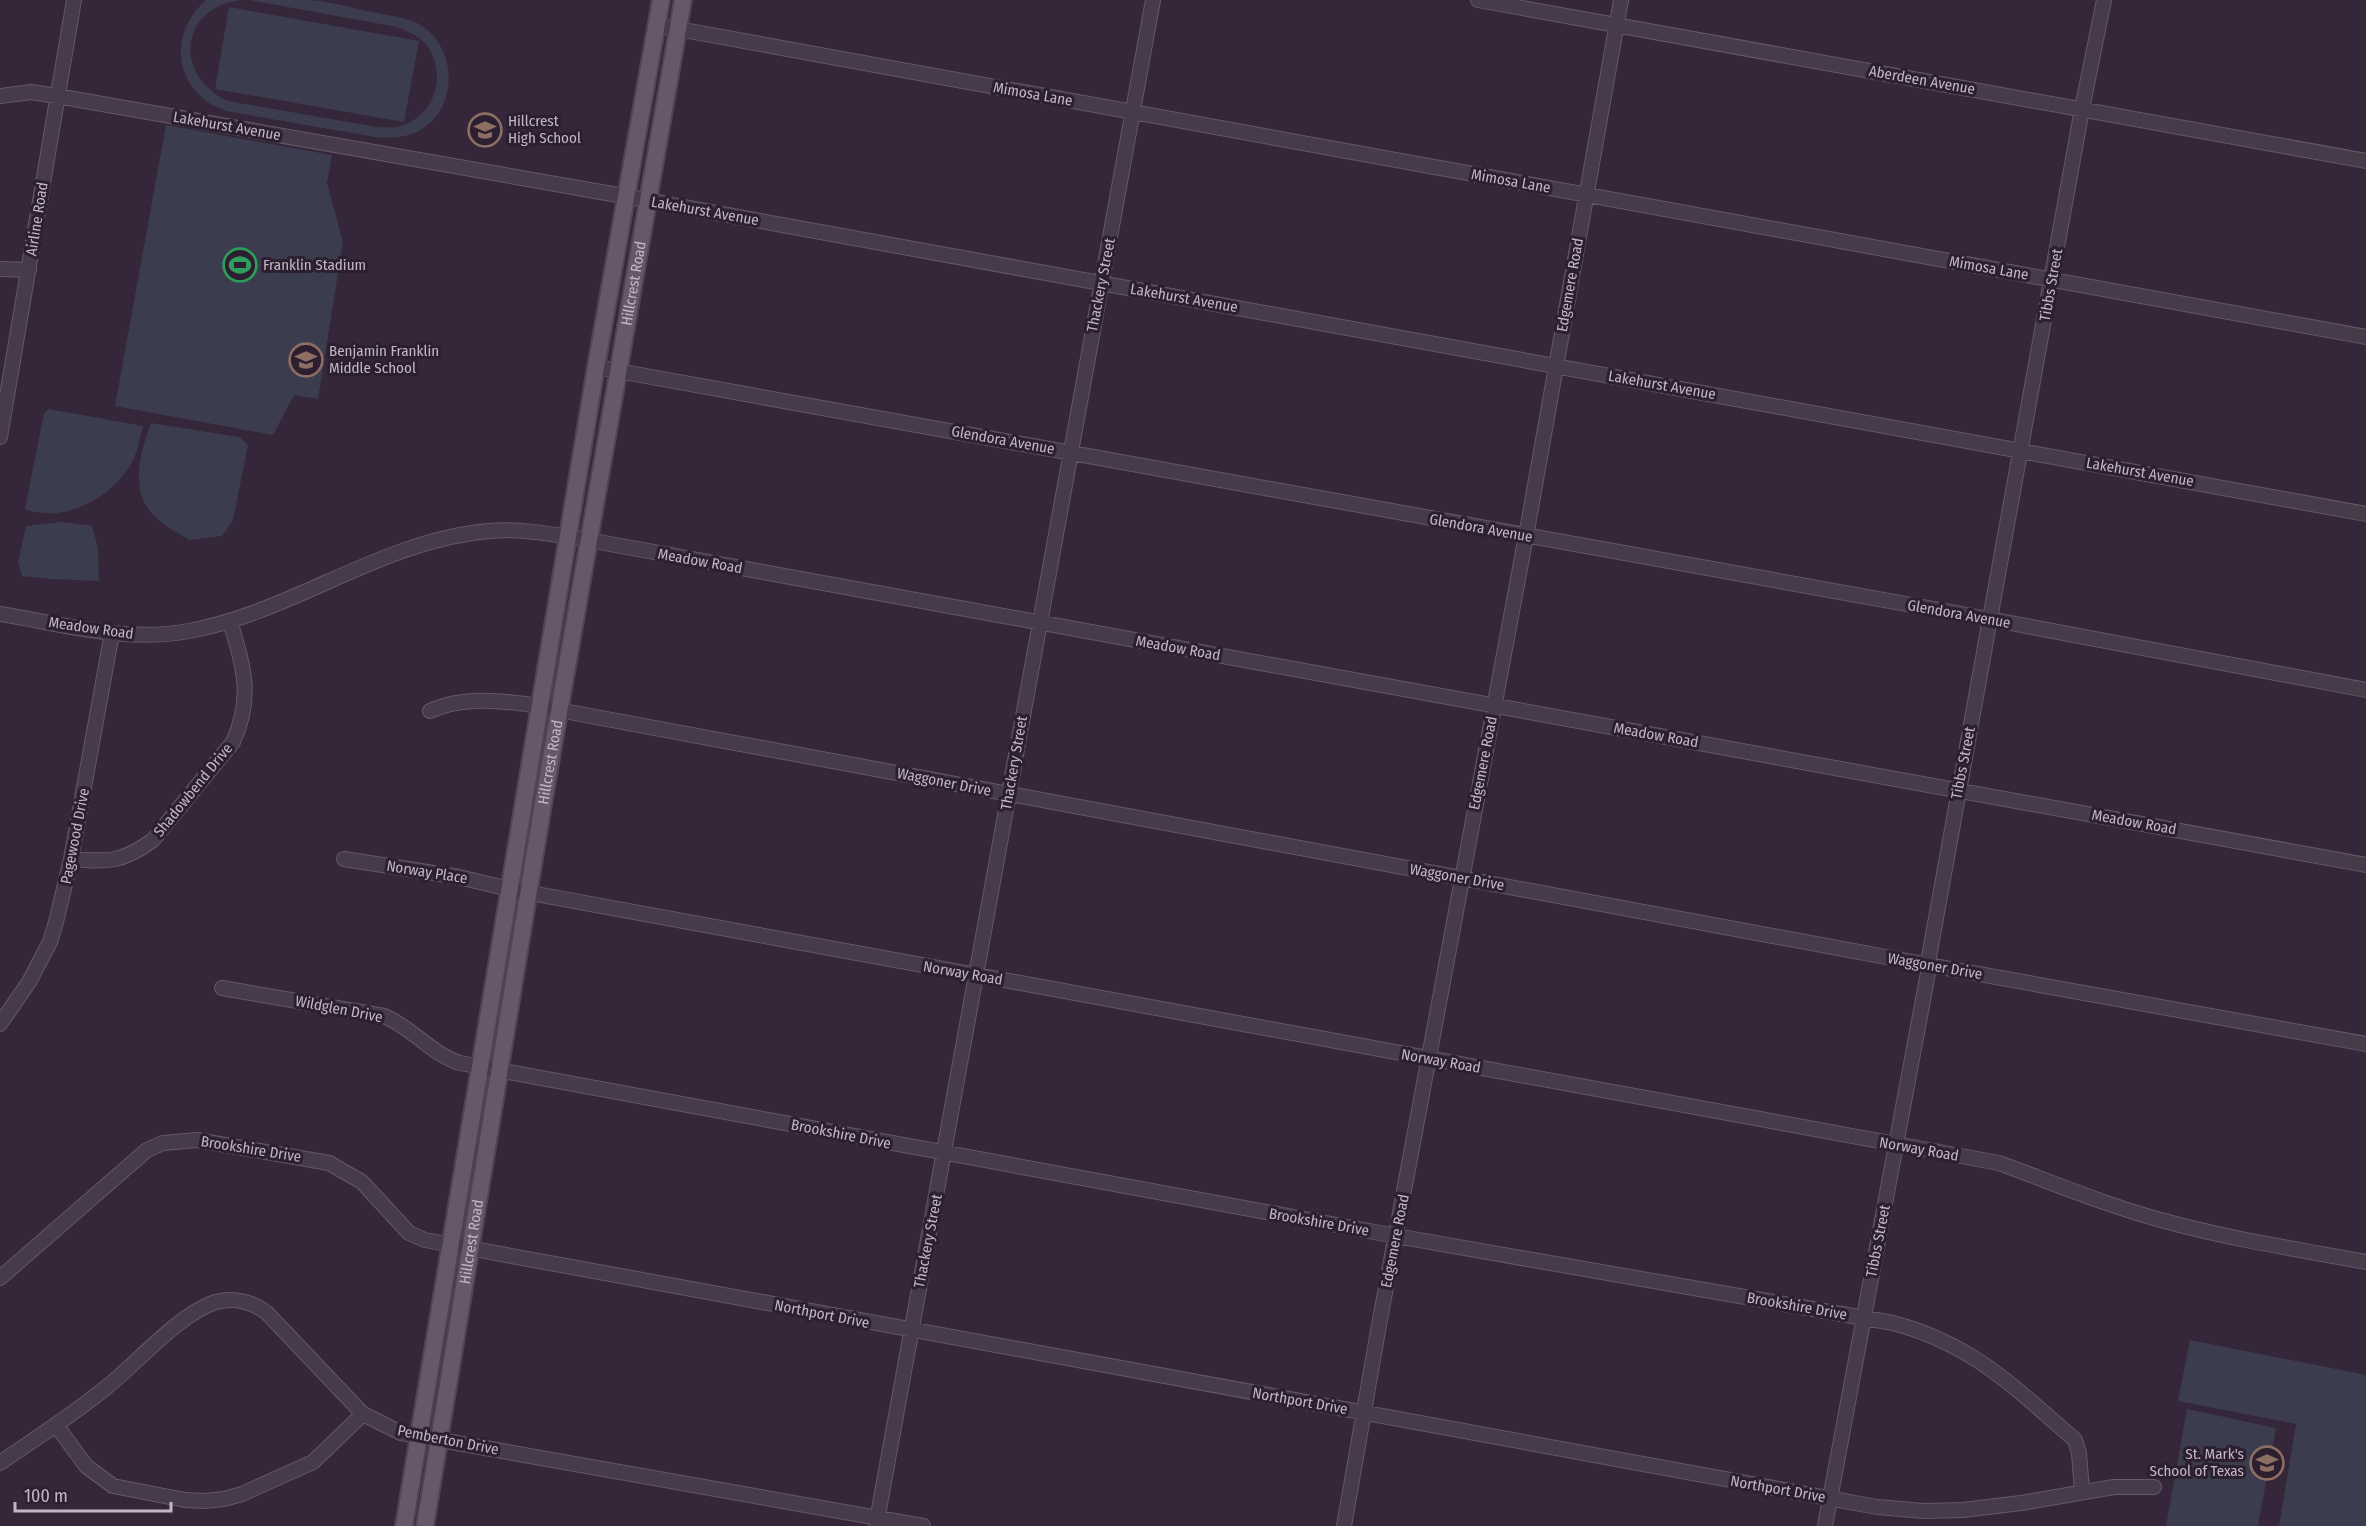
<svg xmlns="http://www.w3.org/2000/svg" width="2366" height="1526" font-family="'Fira Sans Condensed',sans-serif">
  <rect width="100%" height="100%" fill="#35263a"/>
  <path fill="#3c3c4f" d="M206 0H245C182 3 170 74 228 101L377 127C383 127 390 128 396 127 433 120 448 77 428 47 420 36 409 32 397 27L249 0C269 0 289 0 309 0 330 1 352 8 372 12 387 15 404 17 417 23 461 46 459 117 412 134 399 138 388 138 375 137L226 111C219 108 211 105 205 100 171 72 174 29 206 0Z
    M229 7 419 41 404 122 215 89Z
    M166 125 332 155 327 183 343 242 318 399 294 395 273 435 115 406Z
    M49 409 143 426C140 437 138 451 132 462 112 498 65 524 25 509L44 413Z
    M151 423 239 437 248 445 233 520 222 536 189 540C179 533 163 526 154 516 129 490 140 453 151 423Z
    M62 522 92 526 98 548 99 581 50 579 22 576 18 562 26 526Z
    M2190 1340 2366 1375V1526H2279L2296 1424 2178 1401Z
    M2187 1409 2276 1428 2258 1526H2166Z"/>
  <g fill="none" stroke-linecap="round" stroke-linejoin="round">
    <defs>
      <path id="minor" d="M1478 0 2366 161
        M656 25 2366 337
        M0 96 31 92 57 96 618 195 2366 514
        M0 269 29 270
        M596 367 1989 619 2366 690
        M0 437 74 0
        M0 614C62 624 126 643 189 631 293 612 382 540 489 531 522 528 555 535 588 540L2366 865
        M430 711C460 697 494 700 526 704L1929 965 2366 1044
        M71 859C107 862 122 863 153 840L233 742C254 696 243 666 230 621
        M344 859 459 877 509 889 1999 1163C2056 1184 2113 1208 2172 1223 2236 1240 2301 1250 2366 1262
        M222 988 384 1016C413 1028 431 1054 460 1063L1396 1236 1893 1323C1973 1344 2015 1388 2075 1440L2079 1453 2082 1491
        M0 1024 29 982 50 942 56 922 71 859 112 633
        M0 1278 147 1150 163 1143 197 1140 329 1163 362 1182 409 1233 425 1240 1877 1507 1924 1511 1963 1510 2021 1503 2114 1487H2154
        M56 1425 86 1466 113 1486 185 1500 203 1501 224 1499 242 1494 313 1462 363 1414
        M0 1463C36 1438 74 1414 108 1386 138 1362 180 1313 216 1302 234 1297 253 1302 267 1313L363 1414 401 1433 923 1526
        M876 1526 1153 0
        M1344 1526 1379 1325 1526 536 1621 0
        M1825 1526 1928 973 1929 957 2082 109 2104 0"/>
      <g id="major">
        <path d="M404 1526 596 367 661 0"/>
        <path id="s1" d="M425 1526 543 804 683 0"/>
      </g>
    </defs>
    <use href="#minor" stroke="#655868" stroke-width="16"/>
    <use href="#major" stroke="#504353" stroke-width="20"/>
    <use href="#minor" stroke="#473a4a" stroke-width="14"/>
    <use href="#major" stroke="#66586a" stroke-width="16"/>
  </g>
  <defs>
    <symbol id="school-ring" viewBox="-11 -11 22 22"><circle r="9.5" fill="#2c1f2f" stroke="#8d6e63" stroke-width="1.5"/><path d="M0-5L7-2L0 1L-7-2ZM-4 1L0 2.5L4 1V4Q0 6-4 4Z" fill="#8d6e63"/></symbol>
    <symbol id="stadium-ring" viewBox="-11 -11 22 22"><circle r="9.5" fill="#2c1f2f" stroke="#2e9e5b" stroke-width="1.5"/><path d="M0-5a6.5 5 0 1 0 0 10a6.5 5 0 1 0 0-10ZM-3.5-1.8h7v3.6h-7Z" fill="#2e9e5b"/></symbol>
  </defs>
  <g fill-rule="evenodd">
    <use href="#school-ring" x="466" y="111" width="38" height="38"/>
    <use href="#stadium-ring" x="221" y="246" width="38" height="38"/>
    <use href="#school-ring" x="287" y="341" width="38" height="38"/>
    <use href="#school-ring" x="2248" y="1444" width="38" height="38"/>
  </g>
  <g text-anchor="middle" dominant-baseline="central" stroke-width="6" stroke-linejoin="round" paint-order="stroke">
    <g font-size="15" fill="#c3b5c6" stroke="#2c1f2f">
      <text transform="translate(1922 80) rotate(10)">Aberdeen Avenue</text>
      <text transform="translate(1033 94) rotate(10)">Mimosa Lane</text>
      <text transform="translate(227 126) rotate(10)">Lakehurst Avenue</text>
      <text transform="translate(1511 181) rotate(10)">Mimosa Lane</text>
      <text transform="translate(705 211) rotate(10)">Lakehurst Avenue</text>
      <text transform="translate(37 219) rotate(-81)">Airline Road</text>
      <text transform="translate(1989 268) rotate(10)">Mimosa Lane</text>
      <text stroke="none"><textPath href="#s1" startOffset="1260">Hillcrest Road</textPath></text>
      <text transform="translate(1101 285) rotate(-79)">Thackery Street</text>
      <text transform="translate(1570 285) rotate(-80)">Edgemere Road</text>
      <text transform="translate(2051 285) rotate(-80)">Tibbs Street</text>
      <text transform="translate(1184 298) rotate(10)">Lakehurst Avenue</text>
      <text transform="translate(1662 385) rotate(10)">Lakehurst Avenue</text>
      <text transform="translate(1003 440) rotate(10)">Glendora Avenue</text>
      <text transform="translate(2140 472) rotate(10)">Lakehurst Avenue</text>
      <text transform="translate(1481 528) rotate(10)">Glendora Avenue</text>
      <text transform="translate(700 561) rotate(10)">Meadow Road</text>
      <text transform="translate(1959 614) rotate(10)">Glendora Avenue</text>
      <text transform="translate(91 628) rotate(8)">Meadow Road</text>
      <text transform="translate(1178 648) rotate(10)">Meadow Road</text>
      <text transform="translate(1656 735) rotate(10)">Meadow Road</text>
      <text stroke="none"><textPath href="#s1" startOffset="774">Hillcrest Road</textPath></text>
      <text transform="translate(1014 763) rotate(-80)">Thackery Street</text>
      <text transform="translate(1483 763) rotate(-79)">Edgemere Road</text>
      <text transform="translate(1963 763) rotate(-79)">Tibbs Street</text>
      <text transform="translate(944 782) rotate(11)">Waggoner Drive</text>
      <text transform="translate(193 790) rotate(-51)">Shadowbend Drive</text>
      <text transform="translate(2134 822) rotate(10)">Meadow Road</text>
      <text transform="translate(75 836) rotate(-79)">Pagewood Drive</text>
      <text transform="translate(427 872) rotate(9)">Norway Place</text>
      <text transform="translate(1457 877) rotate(10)">Waggoner Drive</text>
      <text transform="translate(1935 966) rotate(10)">Waggoner Drive</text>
      <text transform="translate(963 973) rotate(10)">Norway Road</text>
      <text transform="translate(339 1009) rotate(11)">Wildglen Drive</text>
      <text transform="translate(1441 1061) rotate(10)">Norway Road</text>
      <text transform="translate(841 1134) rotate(11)">Brookshire Drive</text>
      <text transform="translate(251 1149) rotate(9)">Brookshire Drive</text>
      <text transform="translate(1919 1149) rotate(10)">Norway Road</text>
      <text transform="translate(1319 1222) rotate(10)">Brookshire Drive</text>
      <text transform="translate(928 1241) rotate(-79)">Thackery Street</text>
      <text transform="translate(1395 1241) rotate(-79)">Edgemere Road</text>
      <text transform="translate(1878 1241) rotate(-79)">Tibbs Street</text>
      <text stroke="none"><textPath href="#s1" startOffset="288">Hillcrest Road</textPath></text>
      <text transform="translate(1797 1306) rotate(10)">Brookshire Drive</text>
      <text transform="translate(822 1314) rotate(11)">Northport Drive</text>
      <text transform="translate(1300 1401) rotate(10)">Northport Drive</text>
      <text transform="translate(448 1440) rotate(11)">Pemberton Drive</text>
      <text transform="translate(1778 1489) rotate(10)">Northport Drive</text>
    </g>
    <g font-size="15" fill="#c3b5c6" stroke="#2c1f2f" text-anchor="start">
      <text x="508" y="121">Hillcrest<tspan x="508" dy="17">High School</tspan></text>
      <text x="263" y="265">Franklin Stadium</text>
      <text x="329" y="351">Benjamin Franklin<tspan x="329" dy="17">Middle School</tspan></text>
      <text x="2244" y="1454" text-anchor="end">St. Mark's<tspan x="2244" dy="17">School of Texas</tspan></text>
    </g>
  </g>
  <path d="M15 1502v9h156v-9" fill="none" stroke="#c3b5c6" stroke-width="3"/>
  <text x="24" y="1502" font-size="18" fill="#c3b5c6" stroke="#2c1f2f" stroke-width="4.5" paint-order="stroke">100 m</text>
</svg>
